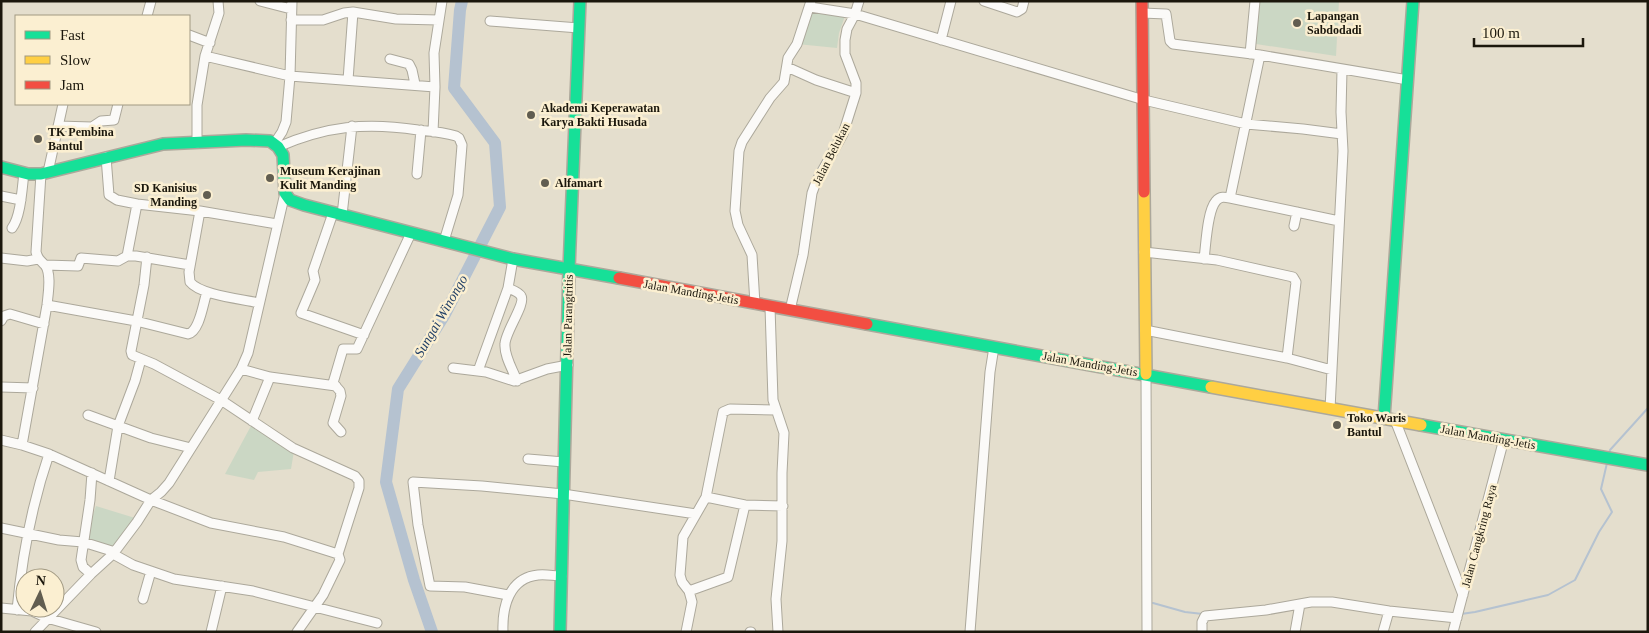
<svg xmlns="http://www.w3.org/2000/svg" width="1649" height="633" font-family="'Times New Roman',serif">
  <rect width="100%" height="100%" fill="#e4decd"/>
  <path fill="#cbd7c4" d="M1258 1H1339L1336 56 1256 44Z
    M811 9 845 16 839 33 837 48 797 44Z
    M252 424 294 451 291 469 258 472 254 480 225 474Z
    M96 506 135 518 116 551 84 540Z"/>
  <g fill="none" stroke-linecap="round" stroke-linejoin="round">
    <path stroke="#b5c2d0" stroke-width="2" d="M1609 453 1610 450 1648 408
      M1153 603 1185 612 1203 614
      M1461 614 1475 612 1548 595 1575 580 1599 532 1612 512 1601 489 1607 463"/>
    <path stroke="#b5c2d0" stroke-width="12" d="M432 632 414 580 386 482 398 389 445 314 500 207 495 143 454 88 460 10 462 1"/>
    <defs>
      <path id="street" d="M260 1 291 9
        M984 1 1017 12 1022 9 1024 1
        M810 7 855 14 1144 100 1246 124 1303 129 1342 134
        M1142 13 1166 14 1170 41 1173 44 1260 55 1408 80
        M147 16 151 1
        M291 20H323L344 13 353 12 396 19 439 20
        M490 21 579 28
        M189 35 210 43
        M941 40 951 1
        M1250 54 1255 1
        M205 56 290 76 435 87
        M390 59 409 64 412 70 415 84
        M787 67 816 80 856 93
        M348 80 353 12
        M58 126 92 127 101 121 114 120 118 104
        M433 132 435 87 434 53 442 1
        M197 143V105L205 56 219 13 218 1
        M274 144 282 132 286 122 290 76 292 1
        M278 147C326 126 366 122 418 130 430 131 444 132 456 136L459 138 462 145 458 195 444 241
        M106 157 109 195 117 200 137 204 127 256H136L190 265
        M48 172 63 104
        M41 174 36 252C38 259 40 260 45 265 52 274 48 294 47 305L22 445 49 454 151 500 211 523 284 537 338 554
        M417 174 421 130
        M1 196 21 200
        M1230 198 1260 55
        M137 204 200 211 189 272 190 282C200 295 242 299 259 303
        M200 211 277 224
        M333 213 313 271 315 280 301 313 364 335
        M342 215 352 126
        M1294 226 1297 212
        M12 228C21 216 22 188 24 173
        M1144 252 1217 260 1293 277 1296 282 1287 358
        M147 257 144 285 131 351 132 355 154 364 221 400 293 448 355 476 359 481V488L338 554 340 560 323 595 297 632
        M1 258 27 261 38 259
        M513 259 508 288C512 290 519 292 521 296 526 304 505 332 505 344 504 356 513 370 517 381
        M1204 259C1206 245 1207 211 1216 201 1220 196 1225 197 1230 198L1339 221
        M45 265 78 266 81 258 118 261 127 256
        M755 304 752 255 738 225 735 211 739 151 742 142 770 98 784 82 788 58 797 44 811 1
        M47 305 136 321 188 334C200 331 203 303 207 292
        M770 307 773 400 784 433 782 473V541L776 599 778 632
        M790 310 803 255 812 193 816 182 843 134 856 93V83L845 54V40L847 29 855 14 859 1
        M1 321 4 316 10 314 44 324
        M1145 330 1287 358 1332 370
        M453 368 486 372 514 381 547 369 568 365
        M241 369 270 377 336 386
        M478 371 508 288
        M1146 374 1147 632
        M1 387 33 388
        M1330 409 1343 151 1341 112 1342 70
        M88 415 151 438 191 448
        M1395 420 1463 595
        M252 421 270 377
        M341 432 333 423 341 396 340 391 333 383 343 349H357L411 233
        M1 440 22 445
        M528 459 564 462
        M109 481 118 426 135 381 141 359
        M706 497 745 505 783 506
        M1 528 59 540 83 542 115 552
        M113 554 133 565 174 579 253 591 377 623
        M91 574 83 567 81 560 90 500 92 473
        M689 591 728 577 745 505
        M508 595 465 587 430 586 418 525 413 482 482 486 563 494 696 514
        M143 599 151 571
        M1 608 32 611 47 618 96 632
        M17 610C22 557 32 504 49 454
        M35 632 91 574 113 554 137 522 151 500 161 492 169 483 241 369 248 353 285 193
        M211 632 222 586
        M503 632C502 607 509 578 538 575 546 574 554 576 562 576
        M686 632 692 602 689 591 682 582 680 575 683 537 706 497 723 412 730 409 776 410
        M750 632H751
        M970 632 990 372 994 347
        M1202 632V622L1205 616 1266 610 1311 602H1332L1389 611 1457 618
        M1295 632 1300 604
        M1383 632 1389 611
        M1453 632 1504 439"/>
      <path id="fast" d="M1 167 28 174H41L163 144 246 140 270 141 278 147 283 155 285 193 290 200 304 205 513 259 619 278
        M867 324 1211 387
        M1384 418 1413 1
        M1421 425 1648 465
        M560 632 569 269 580 1"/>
      <path id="slow" d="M1144 192 1146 374
        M1211 387 1421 425"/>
      <path id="jam" d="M1142 1 1144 192
        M619 278 867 324"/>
    </defs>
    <use href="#street" stroke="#aca89b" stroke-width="11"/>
    <use href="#fast" stroke="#aca89b" stroke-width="14"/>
    <use href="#slow" stroke="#aca89b" stroke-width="14"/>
    <use href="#jam" stroke="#aca89b" stroke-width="14"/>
    <use href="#street" stroke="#fbfaf8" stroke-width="9"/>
    <use href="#fast" stroke="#16e098" stroke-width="11"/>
    <use href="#slow" stroke="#ffcf43" stroke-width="11"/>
    <use href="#jam" stroke="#f24e42" stroke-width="11"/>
  </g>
  <g fill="#615d50" stroke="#fbefd1" stroke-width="2">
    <circle cx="1297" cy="23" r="5"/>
    <circle cx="531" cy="115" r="5"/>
    <circle cx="38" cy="139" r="5"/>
    <circle cx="270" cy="178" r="5"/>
    <circle cx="545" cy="183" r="5"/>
    <circle cx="207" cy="195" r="5"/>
    <circle cx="1337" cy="425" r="5"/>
  </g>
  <g text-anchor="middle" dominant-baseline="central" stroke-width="5" stroke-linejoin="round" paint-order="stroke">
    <g font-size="12" font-weight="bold" fill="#1b170c" stroke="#fbefd1" text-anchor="start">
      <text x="1307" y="16">Lapangan<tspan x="1307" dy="14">Sabdodadi</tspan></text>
      <text x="541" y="108">Akademi Keperawatan<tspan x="541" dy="14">Karya Bakti Husada</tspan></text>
      <text x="48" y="132">TK Pembina<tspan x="48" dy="14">Bantul</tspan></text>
      <text x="280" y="171">Museum Kerajinan<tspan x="280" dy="14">Kulit Manding</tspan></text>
      <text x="555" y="183">Alfamart</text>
      <text x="197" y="188" text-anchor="end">SD Kanisius<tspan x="197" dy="14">Manding</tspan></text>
      <text x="1347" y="418">Toko Waris<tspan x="1347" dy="14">Bantul</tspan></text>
    </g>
    <g font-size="12" fill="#1b170c" stroke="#fbefd1">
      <text transform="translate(831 154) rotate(-63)">Jalan Belukan</text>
      <text transform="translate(691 292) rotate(10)">Jalan Manding-Jetis</text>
      <text transform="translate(568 316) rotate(-89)">Jalan Parangtritis</text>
      <text transform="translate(1090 364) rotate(10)">Jalan Manding-Jetis</text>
      <text transform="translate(1488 437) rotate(10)">Jalan Manding-Jetis</text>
      <text transform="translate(1479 536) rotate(-75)">Jalan Cangkring Raya</text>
    </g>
    <g font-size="14" font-style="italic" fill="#224067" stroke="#fbefd1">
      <text transform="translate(441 316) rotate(-60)">Sungai Winongo</text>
    </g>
  </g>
  <rect width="1649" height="633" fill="none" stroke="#1b170c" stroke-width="5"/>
  <rect x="15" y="15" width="175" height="90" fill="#fbefd1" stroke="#a19982"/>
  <rect x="25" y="31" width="25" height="8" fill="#16e098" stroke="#a19982"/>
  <text x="60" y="40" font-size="15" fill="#1b170c">Fast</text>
  <rect x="25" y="56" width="25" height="8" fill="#ffcf43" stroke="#a19982"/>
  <text x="60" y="65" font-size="15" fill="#1b170c">Slow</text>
  <rect x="25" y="81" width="25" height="8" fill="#f24e42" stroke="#a19982"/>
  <text x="60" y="90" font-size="15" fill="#1b170c">Jam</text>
  <g transform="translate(40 593) rotate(4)"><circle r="24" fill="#fbefd1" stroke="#a19982"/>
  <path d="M0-4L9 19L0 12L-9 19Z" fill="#615d50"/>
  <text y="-8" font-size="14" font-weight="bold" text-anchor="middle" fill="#1b170c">N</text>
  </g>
  <path d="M1474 38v8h109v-8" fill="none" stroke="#1b170c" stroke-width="2.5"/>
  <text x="1482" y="38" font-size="15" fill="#1b170c" stroke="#fbefd1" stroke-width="4" paint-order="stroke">100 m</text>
</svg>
